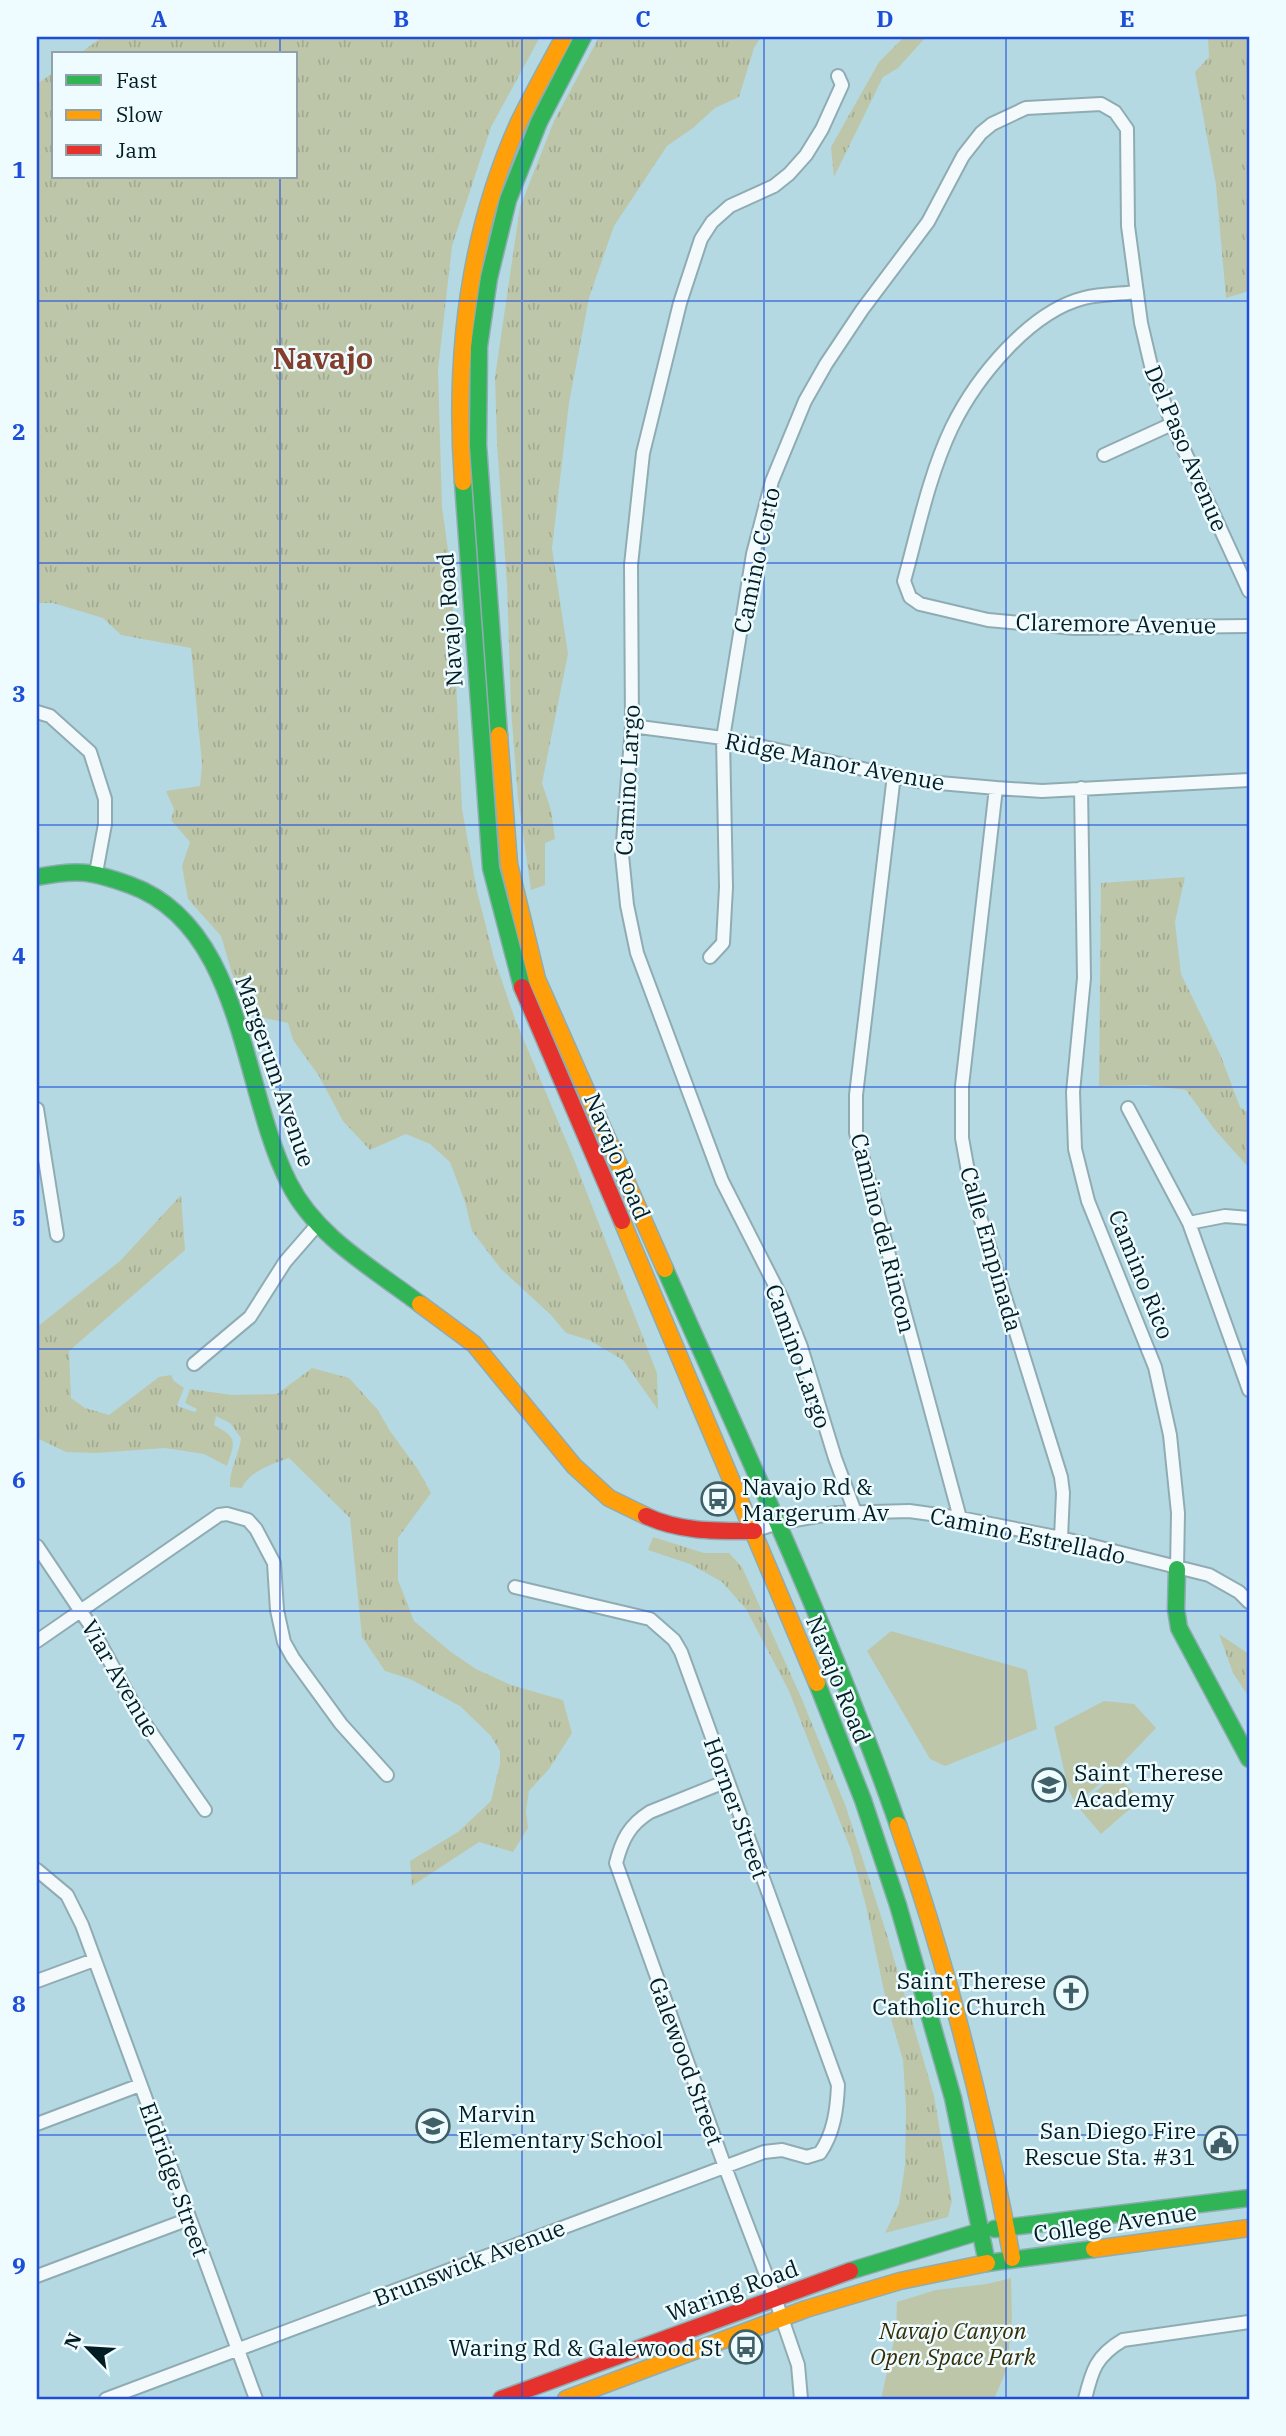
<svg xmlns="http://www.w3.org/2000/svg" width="1286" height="2436" font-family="'IBM Plex Serif',serif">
  <defs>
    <pattern id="grass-tufts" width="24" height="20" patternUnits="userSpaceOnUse" patternTransform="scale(1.75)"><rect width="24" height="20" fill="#bec6aa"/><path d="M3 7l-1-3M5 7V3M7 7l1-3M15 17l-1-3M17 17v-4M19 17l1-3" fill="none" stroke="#a2aa92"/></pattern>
  </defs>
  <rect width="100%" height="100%" fill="#b4d9e2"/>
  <path fill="url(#grass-tufts)" d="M102 37H540L491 127 452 246 438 370 442 507 451 571 462 809 477 891 494 958 515 1019 573 1157 657 1373 658 1410 623 1360 589 1340 566 1333 551 1315 501 1269 472 1231 465 1202 450 1162 430 1144 406 1134 370 1150 343 1121 319 1076 293 1040 288 1023 250 1015 232 973 221 936 188 899 182 866 190 842 171 820 174 809 166 791 200 786 202 764 191 648 121 635 103 618 53 603H37V84L54 72V177H296V54H79Z
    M599 37H761L754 48 739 97 715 108 693 128 667 146 614 226 589 298 569 403 552 548 568 654 542 783 551 810 555 839 545 843V885L531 890 518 798 511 709 507 585 497 443 495 377 520 207 554 121Z
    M904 37H926L898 68 883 77 834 177 831 147 879 62Z
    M1208 37H1249V291L1226 298 1216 185 1195 72 1209 57Z
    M1185 877 1175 922 1181 974 1220 1054 1240 1107 1249 1113V1168L1215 1130 1186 1090 1145 1085 1099 1086 1101 883Z
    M181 1195 185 1250 69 1351 71 1398 85 1408 109 1415 159 1377 171 1375 174 1381 184 1388 177 1406 195 1412 197 1409 185 1403 190 1389 232 1395 277 1394 312 1368 349 1378 378 1410 390 1431 417 1468 431 1493 398 1538V1580L414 1621 451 1652 476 1669 511 1685 563 1700 572 1733 549 1769 529 1791 526 1811 528 1828 513 1852 479 1842 412 1886 410 1861 458 1832 491 1801 500 1764V1751L491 1736 460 1706 410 1679 385 1671 362 1637 350 1518 289 1458C273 1464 249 1471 242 1488L230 1487C229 1470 239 1455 241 1438L230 1423 216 1416 214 1425C238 1438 235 1441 227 1466L204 1454 165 1448 96 1453 66 1452 37 1438V1327L120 1261Z
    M653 1537 704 1553H729L742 1567 801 1697 846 1807 887 1935 934 2096 952 2201 948 2217 885 2233 899 2204 905 2165 906 2109 903 2060 887 2005 866 1906 851 1850 789 1691 746 1609 722 1582 690 1564 648 1550Z
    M1219 1634 1249 1654V1697L1233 1673Z"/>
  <path fill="#bec6aa" d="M891 1631 1027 1670 1037 1729 945 1766 930 1759 867 1651Z
    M1104 1701 1134 1704 1156 1728 1116 1770 1076 1804 1069 1791 1054 1727Z
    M1116 1774 1140 1800 1101 1834 1078 1807Z
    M1011 2278 1012 2319 1007 2369 994 2399H881L896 2332 897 2302 936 2290 987 2284Z"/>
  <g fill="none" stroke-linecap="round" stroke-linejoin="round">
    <defs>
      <path id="street" d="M838 76 842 85 822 129 806 155 789 174 774 186 730 206 712 222 701 239 680 303 643 453 631 565 632 726 622 855 627 905 637 953 722 1181 782 1299 801 1347 835 1458 855 1512
        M1137 292C1120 294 1100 294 1084 298 1029 312 976 378 952 427 929 475 918 530 904 581L910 597 920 604 988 620 1075 628 1249 626
        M1104 455 1172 424
        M37 712 50 716 90 752 105 799V824L96 873
        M632 726 723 738 917 781 996 788 1042 791 1249 780
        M894 775 856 1095V1133L960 1518
        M996 788 962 1086V1138L971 1188 1061 1477 1063 1493 1061 1538
        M1081 788 1084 978 1073 1092 1075 1149 1088 1201 1155 1367 1170 1435 1178 1513 1177 1569
        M710 957 723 943 726 887 723 738 753 554 772 481 805 401 826 364 862 310 928 222 963 156 981 133 992 124 1026 108 1101 104 1115 112 1127 129 1128 226 1141 323 1152 370 1172 424 1249 591
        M1128 1108 1189 1223 1249 1390
        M37 1109 57 1235
        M1189 1223 1225 1216 1249 1218
        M194 1364 250 1317 285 1262 318 1224
        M754 1531 777 1523 836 1513 909 1511 960 1518 1061 1538 1209 1575 1239 1592 1249 1602
        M37 1546 90 1625 141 1718 205 1810
        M37 1641 219 1515 227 1514 248 1520 256 1529 274 1563 277 1610 284 1642 293 1658 341 1724 387 1775
        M727 1781 650 1812C629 1825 622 1840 616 1863L725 2167 775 2298 798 2365 801 2399
        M37 1870 67 1895 82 1925 256 2399
        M37 1981 94 1960
        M37 2124 140 2085
        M37 2276 189 2219
        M106 2399 764 2152 782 2150 807 2157 820 2153C834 2133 837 2109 838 2085L681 1652 674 1640 650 1619 515 1587
        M1085 2399C1092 2370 1096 2356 1123 2340L1249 2322"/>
      <path id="fast" d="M463 482 491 868 522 987
        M499 735 478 445 479 346 489 278 508 200 539 122 583 37
        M37 877C78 869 91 871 130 885 244 926 241 1089 289 1183 316 1237 374 1269 420 1304
        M665 1269C746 1453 832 1635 898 1825
        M1177 1569 1176 1609 1179 1628 1249 1759
        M817 1683 863 1800 898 1905 953 2098 987 2263 1094 2249
        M994 2229 1249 2198
        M850 2271 981 2231"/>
      <path id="slow" d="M463 482C454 360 468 235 519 122 533 93 549 65 564 37
        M499 735 509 864 537 979 665 1269
        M622 1221 817 1683
        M420 1304 474 1344 574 1466 609 1498 646 1516
        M898 1825C948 1966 984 2111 1012 2258
        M1094 2249 1249 2228
        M566 2399 806 2309 900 2281 987 2263"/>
      <path id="jam" d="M522 987 622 1221
        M646 1516C680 1532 717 1531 754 1531
        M501 2399 850 2271"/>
    </defs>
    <use href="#street" stroke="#8facb3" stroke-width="16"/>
    <use href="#fast" stroke="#8facb3" stroke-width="19"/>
    <use href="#slow" stroke="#8facb3" stroke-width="19"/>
    <use href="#jam" stroke="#8facb3" stroke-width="19"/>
    <use href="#street" stroke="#f4f9fb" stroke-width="12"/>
    <use href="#fast" stroke="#30b455" stroke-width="16"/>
    <use href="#slow" stroke="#ff9f0a" stroke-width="16"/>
    <use href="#jam" stroke="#e5322d" stroke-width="16"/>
  </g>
  <path fill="none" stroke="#1d4ed8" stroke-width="2" stroke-opacity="0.55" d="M280 37V54M522 37V2399M764 37V2399M1006 37V2399M280 177V2399M37 301H1249M37 563H1249M37 825H1249M37 1087H1249M37 1349H1249M37 1611H1249M37 1873H1249M37 2135H1249"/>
  <defs>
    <symbol id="bus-ring" viewBox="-11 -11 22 22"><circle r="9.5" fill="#eefbff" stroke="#405f66" stroke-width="1.5"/><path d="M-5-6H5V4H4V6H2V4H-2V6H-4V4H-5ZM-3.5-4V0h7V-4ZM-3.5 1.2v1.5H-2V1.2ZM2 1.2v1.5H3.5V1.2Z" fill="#405f66"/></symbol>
    <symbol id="school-ring" viewBox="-11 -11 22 22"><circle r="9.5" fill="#eefbff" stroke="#405f66" stroke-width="1.5"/><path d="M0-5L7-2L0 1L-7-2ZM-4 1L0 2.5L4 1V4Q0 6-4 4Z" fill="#405f66"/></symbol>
    <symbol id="church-ring" viewBox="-11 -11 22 22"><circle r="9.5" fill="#eefbff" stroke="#405f66" stroke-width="1.5"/><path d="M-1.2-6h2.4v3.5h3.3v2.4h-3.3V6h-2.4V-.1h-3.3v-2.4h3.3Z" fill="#405f66"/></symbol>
    <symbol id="civic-ring" viewBox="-11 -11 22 22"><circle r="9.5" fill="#eefbff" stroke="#405f66" stroke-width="1.5"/><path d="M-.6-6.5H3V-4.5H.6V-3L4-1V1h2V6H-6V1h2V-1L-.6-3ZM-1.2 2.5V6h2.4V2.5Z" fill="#405f66"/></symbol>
  </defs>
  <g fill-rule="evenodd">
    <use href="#bus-ring" x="699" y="1480" width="38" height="38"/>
    <use href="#school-ring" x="1030" y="1766" width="38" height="38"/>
    <use href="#church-ring" x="1052" y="1974" width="38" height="38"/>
    <use href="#school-ring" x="414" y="2107" width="38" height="38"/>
    <use href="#civic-ring" x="1202" y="2124" width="38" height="38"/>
    <use href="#bus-ring" x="727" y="2328" width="38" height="38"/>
  </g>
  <g text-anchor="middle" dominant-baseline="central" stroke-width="5" stroke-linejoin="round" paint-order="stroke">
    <g font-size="23" fill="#021d23" stroke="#eefbff">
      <text transform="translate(1187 448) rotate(67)">Del Paso Avenue</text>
      <text transform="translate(756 560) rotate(-78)">Camino Corto</text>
      <text transform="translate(449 620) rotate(-94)">Navajo Road</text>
      <text transform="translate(1116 623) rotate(1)">Claremore Avenue</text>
      <text transform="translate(835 761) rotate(11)">Ridge Manor Avenue</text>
      <text transform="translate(627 780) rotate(-87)">Camino Largo</text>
      <text transform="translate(276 1071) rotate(71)">Margerum Avenue</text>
      <text transform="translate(618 1156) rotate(67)">Navajo Road</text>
      <text transform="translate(884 1233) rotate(76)">Camino del Rincon</text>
      <text transform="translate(992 1249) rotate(74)">Calle Empinada</text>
      <text transform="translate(1142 1274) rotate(68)">Camino Rico</text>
      <text transform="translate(799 1356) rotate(70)">Camino Largo</text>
      <text transform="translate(1028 1535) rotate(12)">Camino Estrellado</text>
      <text transform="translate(121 1678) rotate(60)">Viar Avenue</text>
      <text transform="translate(839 1679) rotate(68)">Navajo Road</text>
      <text transform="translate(737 1808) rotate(70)">Horner Street</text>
      <text transform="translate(687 2061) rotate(70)">Galewood Street</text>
      <text transform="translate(175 2179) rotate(70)">Eldridge Street</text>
      <text transform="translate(1115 2222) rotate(-8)">College Avenue</text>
      <text transform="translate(469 2262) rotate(-21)">Brunswick Avenue</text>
      <text transform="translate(732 2290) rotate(-20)">Waring Road</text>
    </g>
    <g font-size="23" fill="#021d23" stroke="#eefbff" text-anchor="start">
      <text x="742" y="1486">Navajo Rd &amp;<tspan x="742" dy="26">Margerum Av</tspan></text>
      <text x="1074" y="1772">Saint Therese<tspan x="1074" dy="26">Academy</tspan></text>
      <text x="1046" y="1980" text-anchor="end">Saint Therese<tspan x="1046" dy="26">Catholic Church</tspan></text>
      <text x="458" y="2113">Marvin<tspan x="458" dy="26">Elementary School</tspan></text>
      <text x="1196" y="2130" text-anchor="end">San Diego Fire<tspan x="1196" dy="26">Rescue Sta. #31</tspan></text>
      <text x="722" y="2347" text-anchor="end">Waring Rd &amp; Galewood St</text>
    </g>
    <g font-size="23" font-style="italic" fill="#372d06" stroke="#eefbff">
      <text x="953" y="2330">Navajo Canyon<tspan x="953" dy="26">Open Space Park</tspan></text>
    </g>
    <g font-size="30" font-weight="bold" fill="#833e2c" stroke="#eefbff">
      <text x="323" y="357">Navajo</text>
    </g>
  </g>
  <rect width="1286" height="2436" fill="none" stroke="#eefbff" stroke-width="77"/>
  <rect x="52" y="52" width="245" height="126" fill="#eefbff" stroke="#90a2a7" stroke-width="2"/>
  <rect x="66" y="75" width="35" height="10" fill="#30b455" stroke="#90a2a7" stroke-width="2"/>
  <text x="116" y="88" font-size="21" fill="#021d23">Fast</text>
  <rect x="66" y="110" width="35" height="10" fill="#ff9f0a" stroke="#90a2a7" stroke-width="2"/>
  <text x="116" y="122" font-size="21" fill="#021d23">Slow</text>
  <rect x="66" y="145" width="35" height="10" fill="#e5322d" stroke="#90a2a7" stroke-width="2"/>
  <text x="116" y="158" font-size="21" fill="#021d23">Jam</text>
  <g transform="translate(88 2348) rotate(295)" stroke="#eefbff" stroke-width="5" paint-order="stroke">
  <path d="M0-5L12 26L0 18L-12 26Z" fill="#021d23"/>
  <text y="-10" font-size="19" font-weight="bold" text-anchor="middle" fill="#021d23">N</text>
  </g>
  <rect x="38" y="38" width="1210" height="2360" fill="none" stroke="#1d4ed8" stroke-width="2.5"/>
  <g font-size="23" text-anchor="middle" font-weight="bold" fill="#1d4ed8">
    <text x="159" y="27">A</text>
    <text x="401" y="27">B</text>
    <text x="643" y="27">C</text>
    <text x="885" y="27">D</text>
    <text x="1127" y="27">E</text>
    <text x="19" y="178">1</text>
    <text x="19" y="440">2</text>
    <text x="19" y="702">3</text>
    <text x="19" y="964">4</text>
    <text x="19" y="1226">5</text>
    <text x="19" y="1488">6</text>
    <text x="19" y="1750">7</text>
    <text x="19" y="2012">8</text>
    <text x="19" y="2274">9</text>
  </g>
</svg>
